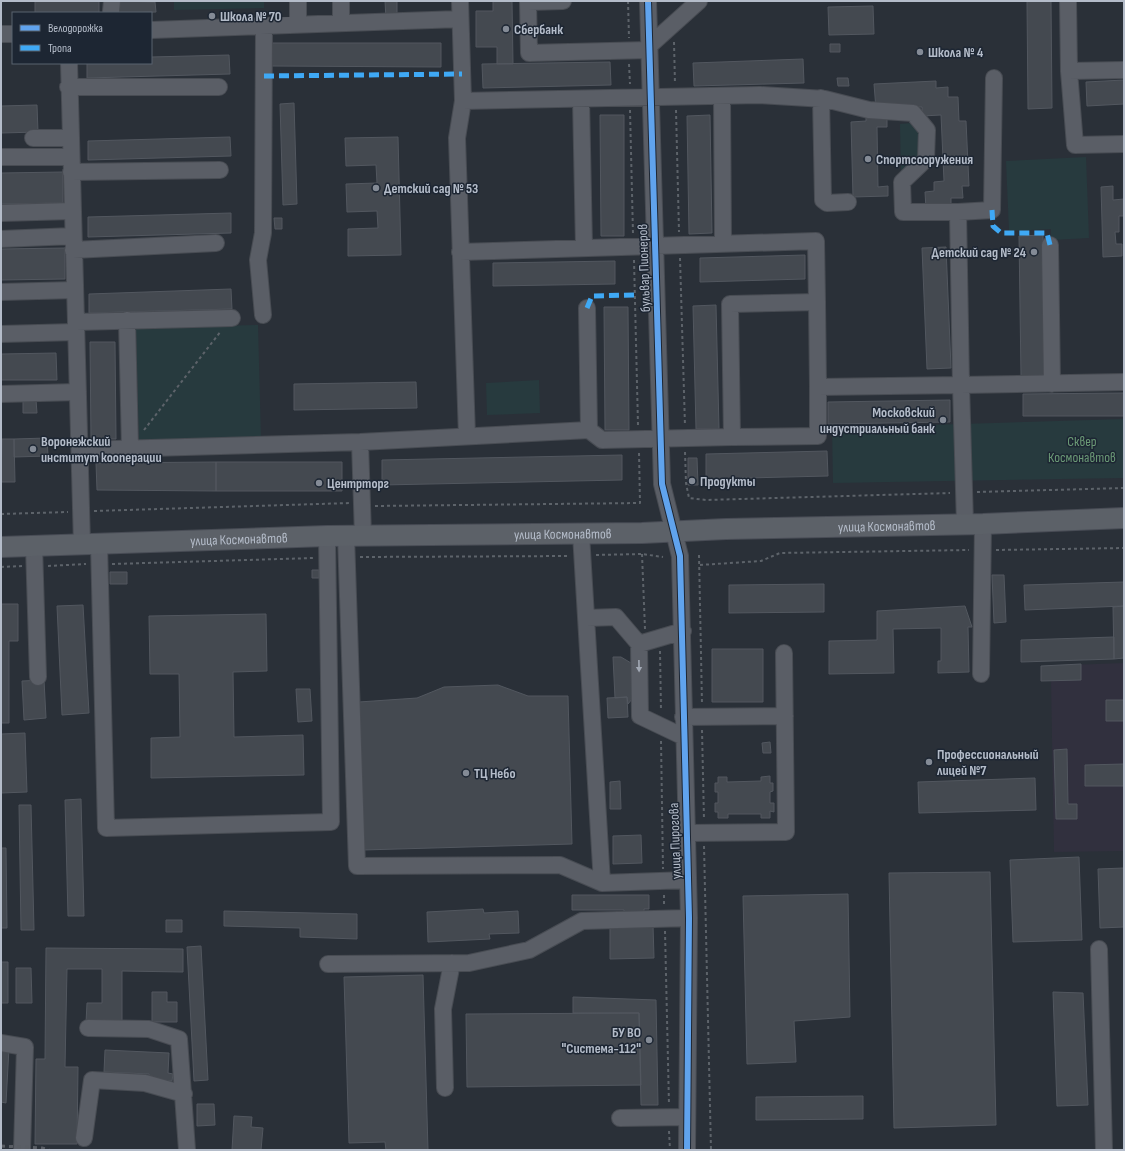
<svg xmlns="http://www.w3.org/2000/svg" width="1125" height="1151" font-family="'Sofia Sans Condensed',sans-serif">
  <rect width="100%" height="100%" fill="#2a3038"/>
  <path fill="#31303e" d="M1124 663V851L1054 852 1051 681H1041V666Z"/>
  <path fill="#273a3e" d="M174 1H264V8L174 10Z
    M912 123 918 127 919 156 901 175 900 124Z
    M1086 157 1089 238 1051 240V229L1009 231 1006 161Z
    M258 325 261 439 139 442 136 328Z
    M539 380 540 413 487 415 486 383Z
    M1124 419V478L833 483 832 428Z"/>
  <path fill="#444950" stroke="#52575f" d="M35 1H99V13H35Z
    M119 1 155 2 156 12 119 13Z
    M385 1H397V19H386Z
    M493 1H512L513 64H497V47H476V11H493Z
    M1027 1H1051L1052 108 1028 109Z
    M873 6 874 34 829 35 828 7Z
    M272 43H441V67L271 66Z
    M830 44H840V52H830Z
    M229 55 230 74 87 78V63H151V57Z
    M803 59 804 83 694 86 693 63Z
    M610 62 611 85 483 88 482 64Z
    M837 78H848L849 86H838Z
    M1124 80V104L1087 106 1086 82Z
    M936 81V88L948 87V97H958L959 121H966L969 186H962L963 198H951V208L926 209 925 192 934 191V182L944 181 941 115 922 116V107L876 109 874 84Z
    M294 103 297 204 283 205 280 104Z
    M37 105 38 132 1 133V106Z
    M600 115H624V236H601Z
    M710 115 712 233 689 234 687 116Z
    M887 115V127H877L878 187 888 186V196L853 197 851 122 866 121V116Z
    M230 137 231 156 88 160V141Z
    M398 137 401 255 348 256V229L378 228 377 211 347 212 346 184 377 183 376 165 346 166 345 138Z
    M63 172V203L1 204V173Z
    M1113 186V200L1124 199V216H1119V232H1115L1116 244H1122V256L1103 257 1101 187Z
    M231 213V233L88 237V217Z
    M274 218H282V229H275Z
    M1043 235 1045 376H1021L1019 236Z
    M946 247 951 368 927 369 922 248Z
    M65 248V279L1 280V249Z
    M805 255V279L700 282V258Z
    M615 261V284L493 286V263Z
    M231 289 232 309 89 313V294Z
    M716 305 719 429H696L693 306Z
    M604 307H628L629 430H605Z
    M90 342H115L116 439H91Z
    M56 353 57 380H1V354Z
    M416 382 417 408 294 410V384Z
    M1124 393V416H1023V394Z
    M36 400 37 413H23V401Z
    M950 400V422L828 424V402Z
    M47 438 48 456 14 457V439Z
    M2 439H14L15 482H1Z
    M827 451 828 476 706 479V454Z
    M622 455V480L382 485V460Z
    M688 458H697L698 485H688Z
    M216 462V491L97 490 96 463Z
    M216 462H342V491H216Z
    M312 570H319V578H312Z
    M110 572H127V584H110Z
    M992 575H1004L1006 622 994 623Z
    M1124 582V606L1025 610 1024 585Z
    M824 584V612L729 613V585Z
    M1 604H18V641H9V723H1Z
    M83 605 89 713 62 715 57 606Z
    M965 606 972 627H968L969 672 938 673V661H941V628L893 629 894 673 829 674V641L877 640V611Z
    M1124 606V658L1114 659 1113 607Z
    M266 614 267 671 233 672 234 737 303 735 304 775 151 778V738L180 737 179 674H150L149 616Z
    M1114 637V659L1021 662V640Z
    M712 649H763V702H712Z
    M613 657H621L641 669V688L628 704 627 697 615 698Z
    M1081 664V680L1041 681V666Z
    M44 680 46 718 24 720 22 681Z
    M498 685 528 696H568L572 844 363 850 359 702 417 698 444 687Z
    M296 689H310L312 721 298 722Z
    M627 697 628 717 608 718 607 698Z
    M1106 700H1124V753V721H1106Z
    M25 733 27 792 1 793V734Z
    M770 742 771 753H763L762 743Z
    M1067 749 1068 804H1077V819H1056L1054 750Z
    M1124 764V786H1085V765Z
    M770 776V783H773V791L770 792V803H774V812L770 811V818H761V814H728V818H718V812H715V803H718V792H715V783H718V777H727V782L761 781V777Z
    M1035 778 1036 810 919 813 918 782Z
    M620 781 621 809H610V782Z
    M81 799 84 916H68L65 800Z
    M19 805H31L34 930H21Z
    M641 835 642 863 613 864V836Z
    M1 848H6L7 928H1Z
    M1079 857 1082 940 1013 942 1010 860Z
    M1124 868V927L1100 928 1098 869Z
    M990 872 996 1125 894 1128 889 873Z
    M848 894 850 1017 794 1021 796 1062 747 1064 743 896Z
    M572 895H649V909H644V913H624V910H572Z
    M483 909 484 913 518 911 519 933 489 934 490 939 428 942 427 912Z
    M224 911 357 914V939L300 937V928L224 926Z
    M166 920H182V932H166Z
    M653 925 654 958 610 959V926Z
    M201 946 208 1080 194 1081 187 947Z
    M46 948 183 949V972L122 971V1023H86L87 1003H102V969H67L65 1067H78L77 1144H35L36 1059H45Z
    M1 962H8V1003H1Z
    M16 968H31L32 1003H16Z
    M423 975 428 1150H386L385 1142 349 1143 344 977Z
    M152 992H167V1002H177V1022H152Z
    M1053 992 1083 993 1088 1105 1057 1106Z
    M573 997 656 1000 658 1105H641L639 1013H573Z
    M639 1013 641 1085 467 1087 466 1014Z
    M1 1048H9L6 1103 1 1102Z
    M105 1050 169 1053 168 1073 173 1074 172 1081 149 1080V1074L104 1072Z
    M863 1096V1119L756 1120V1097Z
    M197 1104H214L215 1125 197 1126Z
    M234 1116 252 1117 251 1127 263 1128 261 1150H232Z"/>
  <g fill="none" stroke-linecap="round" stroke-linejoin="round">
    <defs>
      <path id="minor" d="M460 1 463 101 457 138 467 436
        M563 1 528 2 529 53 649 50
        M648 1 662 484 680 556 689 918 687 1150
        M1068 1 1069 71
        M111 11 112 1
        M341 23V1
        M298 25V1
        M151 30 460 19
        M1 34H13
        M649 46 699 1
        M69 63 82 545
        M1124 70 1069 71 1075 145 1124 144
        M68 87H219
        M722 97 723 243
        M821 98 823 200 827 203 848 202
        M581 99 584 247
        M463 101 760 95 825 99 869 110 913 113 927 130 926 159 902 182 903 212H958L961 385 1124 382
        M33 138H70
        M1 157H70
        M71 172 220 170
        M958 212 992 210 994 78
        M1 213 72 211
        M1 239 73 236
        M1050 245 1052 384
        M73 250 216 243
        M460 252 816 241 817 302
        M1 292 75 290
        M587 308 589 430
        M263 315 258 260 263 233 264 26
        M127 320 130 448
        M76 322 232 318
        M1 334 76 332
        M1 394 78 392
        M732 437 818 436V387
        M360 442 363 536
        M80 450 360 442 589 430 602 440 732 437 730 304 817 302 818 387 961 385 965 524
        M581 534 602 883
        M346 536 357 866 560 865 602 883 688 880
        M99 544 106 828 331 822 327 536
        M34 546 38 677
        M587 618 616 617 639 644
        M683 631 639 644 640 716 684 737
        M981 674 983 524
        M683 717 785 716
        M687 833 786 832 784 653
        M1099 949 1104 1150
        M328 964 469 963 529 950 582 921 689 918
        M88 1028 149 1029 179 1039 187 1150
        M1 1043 25 1047 22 1150
        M445 1088 443 1009 452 963
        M620 1118 687 1117
        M84 1138 92 1080 145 1083 184 1094"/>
      <g id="major">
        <path id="s1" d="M1 547 327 536 642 533 726 529 983 524 1124 518"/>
      </g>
    </defs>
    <use href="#minor" stroke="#484c53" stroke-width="18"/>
    <use href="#major" stroke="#484c55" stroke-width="22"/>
    <path stroke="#5d636a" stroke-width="2" stroke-dasharray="3 3" stroke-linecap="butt" d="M628 1 629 38
      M674 42 675 84
      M629 64 630 84
      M630 110 633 234
      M676 110 679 232
      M680 258 685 426
      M634 260 638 425
      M144 430 221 331
      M685 452 686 483 689 498 706 500 950 493
      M977 492 1124 488
      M375 506 640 503 639 452
      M94 511 350 503
      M1 514 68 512
      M996 550 1124 548
      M642 554 645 629
      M596 555 642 554 663 557
      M699 555 702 704
      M360 557 570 556
      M112 564 314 558
      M700 565 761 561 780 553 969 550
      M48 566 86 564
      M1 567 22 566
      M660 651 661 711
      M702 730 704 820
      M661 741 663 869
      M704 846 711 1150
      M664 895V905
      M665 931 669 1105
      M669 1131 670 1150"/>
    <use href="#minor" stroke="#5a5e66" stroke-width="16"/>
    <use href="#major" stroke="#5c6168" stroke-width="20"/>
    <path stroke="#595d64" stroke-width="3" stroke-dasharray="4 4" stroke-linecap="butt" d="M1 1146 42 1148 49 1150"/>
    <path stroke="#3fa9f5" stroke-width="5" stroke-dasharray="10 5" stroke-linecap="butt" d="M264 76 462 74
      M992 210 993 226 1001 233H1047L1050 245
      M587 308 592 296 635 295"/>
    <defs>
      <path id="cycleway" d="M648 1 662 484 680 556 689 918 687 1150"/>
    </defs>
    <use href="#cycleway" stroke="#1d2633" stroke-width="8"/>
    <use href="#cycleway" stroke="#60a3ed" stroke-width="6"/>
  </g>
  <defs><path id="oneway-solid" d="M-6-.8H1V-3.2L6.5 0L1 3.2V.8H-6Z"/></defs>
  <use fill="#a2a9b5" href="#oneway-solid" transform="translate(639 666) rotate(89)"/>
  <g fill="#848b96" stroke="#1d2633" stroke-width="1.5">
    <circle cx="212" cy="16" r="4"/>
    <circle cx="506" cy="29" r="4"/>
    <circle cx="920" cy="52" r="4"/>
    <circle cx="868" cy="159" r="4"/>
    <circle cx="376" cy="188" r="4"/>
    <circle cx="1034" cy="252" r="4"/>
    <circle cx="943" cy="420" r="4"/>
    <circle cx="33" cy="449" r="4"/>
    <circle cx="692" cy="481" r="4"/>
    <circle cx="319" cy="483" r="4"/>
    <circle cx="929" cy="762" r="4"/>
    <circle cx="466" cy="773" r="4"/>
    <circle cx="649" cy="1040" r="4"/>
  </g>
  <g text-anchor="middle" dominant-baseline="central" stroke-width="3" stroke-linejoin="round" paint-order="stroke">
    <g font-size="14" font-weight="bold" fill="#b4bcc9" stroke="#1d2633" text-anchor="start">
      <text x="220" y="16">Школа № 70</text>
      <text x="514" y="29">Сбербанк</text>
      <text x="928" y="52">Школа № 4</text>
      <text x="876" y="159">Спортсооружения</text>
      <text x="384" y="188">Детский сад № 53</text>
      <text x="1026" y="252" text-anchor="end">Детский сад № 24</text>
      <text x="935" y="412" text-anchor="end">Московский<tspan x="935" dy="16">индустриальный банк</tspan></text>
      <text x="41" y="441">Воронежский<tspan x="41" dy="16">институт кооперации</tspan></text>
      <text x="700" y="481">Продукты</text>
      <text x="327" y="483">Центрторг</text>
      <text x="937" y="754">Профессиональный<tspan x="937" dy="16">лицей №7</tspan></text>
      <text x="474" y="773">ТЦ Небо</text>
      <text x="641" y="1032" text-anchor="end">БУ ВО<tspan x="641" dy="16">"Система-112"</tspan></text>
    </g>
    <g font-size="14" fill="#b4bcc9" stroke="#1d2633">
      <text transform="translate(644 268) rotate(-92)">бульвар Пионеров</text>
      <text stroke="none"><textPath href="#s1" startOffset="886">улица Космонавтов</textPath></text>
      <text stroke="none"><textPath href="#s1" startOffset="562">улица Космонавтов</textPath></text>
      <text stroke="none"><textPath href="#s1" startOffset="238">улица Космонавтов</textPath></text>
      <text transform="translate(675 841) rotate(-92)">улица Пирогова</text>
    </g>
    <g font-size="14" fill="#6b9a76" stroke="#1d2633">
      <text x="1082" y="441">Сквер<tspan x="1082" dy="16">Космонавтов</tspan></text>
    </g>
  </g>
  <rect width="1125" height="1151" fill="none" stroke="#b4bcc9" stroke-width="4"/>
  <rect x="12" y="12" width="140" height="52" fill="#1d2633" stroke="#59626f"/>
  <rect x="20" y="25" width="20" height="6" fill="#60a3ed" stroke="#59626f"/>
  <text x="48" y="32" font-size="12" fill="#b4bcc9">Велодорожка</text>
  <rect x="20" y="45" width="20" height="6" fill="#3fa9f5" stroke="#59626f"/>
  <text x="48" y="52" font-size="12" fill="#b4bcc9">Тропа</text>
</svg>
